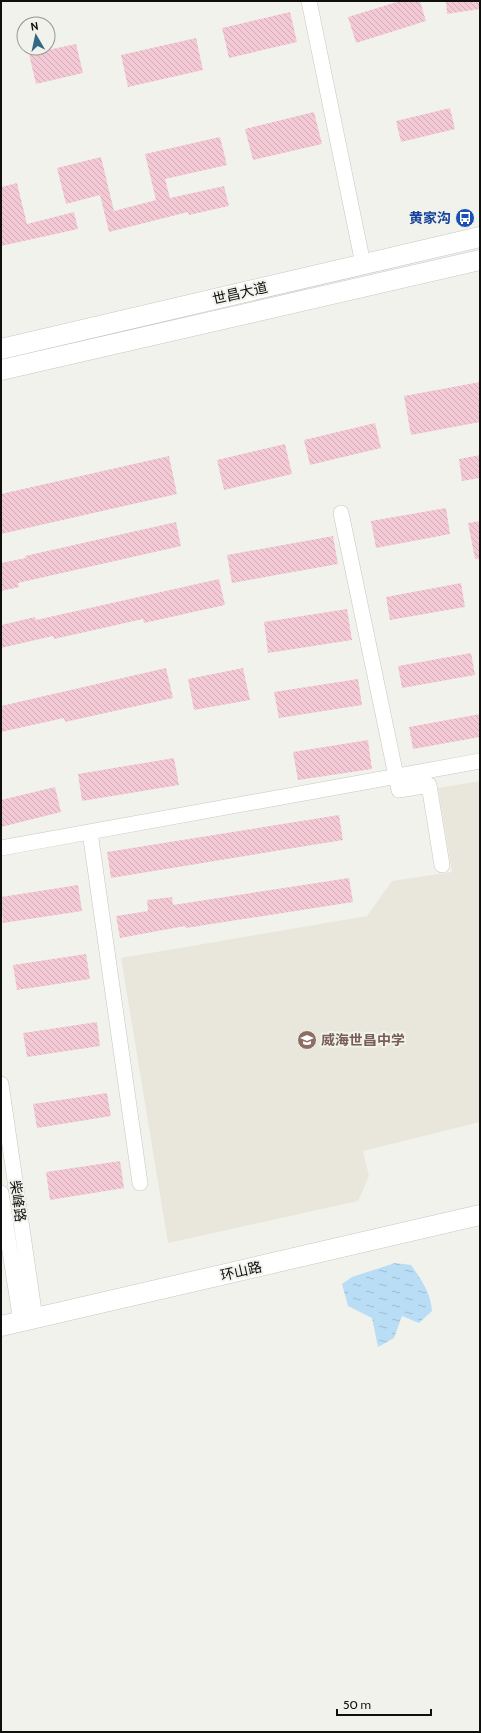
<svg xmlns="http://www.w3.org/2000/svg" width="481" height="1733" font-family="Cabin,'Noto Sans SC',sans-serif">
  <defs>
    <pattern id="water-ripples" width="26" height="14" patternUnits="userSpaceOnUse"><rect width="26" height="14" fill="#b8ddf5"/><path d="M2 4q2-2 4 0t4 0M15 11q2-2 4 0t4 0" fill="none" stroke="#9dbcd1"/></pattern>
    <pattern id="building-back-hatch" width="6" height="6" patternUnits="userSpaceOnUse"><rect width="6" height="6" fill="#f4c9d6"/><path d="M-1 5l2 2M0 0l6 6M5-1l2 2" fill="none" stroke="#d0abb6"/></pattern>
  </defs>
  <rect width="100%" height="100%" fill="#f2f2ed"/>
  <path fill="#e9e7db" d="M480 781V1122L363 1151 369 1176 358 1201 168 1243 121 958 367 916 392 881 452 872 438 788Z"/>
  <path fill="url(#water-ripples)" d="M395 1263 411 1265C421 1279 431 1293 432 1311L419 1323 402 1316 394 1338 378 1347 372 1318 348 1306 342 1284 352 1277Z"/>
  <path fill="url(#building-back-hatch)" d="M400 1H420L426 21 356 43 348 17Z
    M446 1H480V9L447 14Z
    M290 12 297 42 229 58 222 28Z
    M196 38 203 70 128 87 121 55Z
    M76 44 83 73 36 84 29 54Z
    M450 108 455 129 401 142 396 121Z
    M314 112 322 144 253 160 245 129Z
    M220 137 227 165 165 179 170 198 224 186 229 206 189 215 188 212 109 232 100 195 66 204 57 168 101 157 114 211 156 200 145 154Z
    M17 183 27 224 74 212 78 229 1 246V187Z
    M480 382V422L411 435 404 396Z
    M375 423 381 448 310 465 304 440Z
    M285 444 292 474 224 490 217 460Z
    M480 455V478L462 481 459 459Z
    M169 456 177 494 1 534V494Z
    M446 508 450 534 376 548 371 521Z
    M480 521V559H475L468 523Z
    M176 522 181 546 18 583 19 587 1 591V563L26 558 25 556Z
    M333 536 338 564 232 583 227 555Z
    M219 579 225 605 144 623 143 619 54 639 53 636 1 648V625L35 617 36 620Z
    M461 583 465 607 390 620 386 597Z
    M347 609 352 640 268 653 264 622Z
    M471 653 475 675 402 688 398 666Z
    M166 668 173 698 65 722 64 718 1 732V706Z
    M243 668 250 700 194 710 188 679Z
    M358 679 362 705 279 718 274 692Z
    M480 714V737L413 749 409 727Z
    M368 740 372 769 298 780 293 752Z
    M174 758 179 785 82 801 78 774Z
    M55 787 61 812 1 827V800Z
    M339 815 343 840 111 878 107 852Z
    M349 878 353 902 186 928 185 926 120 938 116 916 148 911 147 900 172 897 173 905Z
    M78 885 82 911 3 923 1 897Z
    M86 954 90 979 17 990 13 965Z
    M97 1022 100 1046 27 1057 23 1033Z
    M107 1093 111 1116 37 1128 33 1104Z
    M120 1161 124 1188 50 1200 46 1172Z"/>
  <g fill="none" stroke-linecap="round" stroke-linejoin="round">
    <defs>
      <path id="minor" d="M309 1 363 264
        M341 513 399 790 429 785 442 865
        M90 832 140 1183
        M1 848 480 761
        M1 1084 35 1318
        M1 1193 21 1322"/>
      <path id="major" d="M1 349 480 237
        M1 370 480 260
        M1 1326 480 1215"/>
    </defs>
    <use href="#minor" stroke="#c6c6c2" stroke-width="16"/>
    <use href="#major" stroke="#c6c6c2" stroke-width="21"/>
    <use href="#minor" stroke="#fff" stroke-width="15"/>
    <use href="#major" stroke="#fff" stroke-width="20"/>
  </g>
  <defs>
    <symbol id="bus-disc" viewBox="-11 -11 22 22"><circle r="9.5" fill="#1a4fb4" stroke="#f2f2ed"/><path d="M-5-6H5V4H4V6H2V4H-2V6H-4V4H-5ZM-3.5-4V0h7V-4ZM-3.5 1.2v1.5H-2V1.2ZM2 1.2v1.5H3.5V1.2Z" fill="#fff"/></symbol>
    <symbol id="school-disc" viewBox="-11 -11 22 22"><circle r="9.5" fill="#8d6e63" stroke="#f2f2ed"/><path d="M0-5L7-2L0 1L-7-2ZM-4 1L0 2.5L4 1V4Q0 6-4 4Z" fill="#fff"/></symbol>
  </defs>
  <g fill-rule="evenodd">
    <use href="#bus-disc" x="454" y="207" width="22" height="22"/>
    <use href="#school-disc" x="296" y="1029" width="22" height="22"/>
  </g>
  <g text-anchor="middle" dominant-baseline="central" stroke-width="4" stroke-linejoin="round" paint-order="stroke">
    <g font-size="14" font-weight="bold" fill="#164399" stroke="#f2f2ed" text-anchor="end">
      <text x="451" y="218">黄家沟</text>
    </g>
    <g font-size="14" fill="#0f0f0e" stroke="#f2f2ed">
      <text transform="translate(240 293) rotate(-13)">世昌大道</text>
      <text transform="translate(18 1201) rotate(82)">柴峰路</text>
      <text transform="translate(241 1271) rotate(-13)">环山路</text>
    </g>
    <g font-size="14" font-weight="bold" fill="#785e54" stroke="#f2f2ed" text-anchor="start">
      <text x="321" y="1040">威海世昌中学</text>
    </g>
  </g>
  <rect width="481" height="1733" fill="none" stroke="#0f0f0e" stroke-width="4"/>
  <g transform="translate(36 36) rotate(351)"><circle r="19" fill="#f2f2ed" stroke="#979794"/>
  <path d="M0-3L7 15L0 10L-7 15Z" fill="#346985"/>
  <text y="-6" font-size="11" font-weight="bold" text-anchor="middle" fill="#0f0f0e">N</text>
  </g>
  <path d="M337 1709v6h94v-6" fill="none" stroke="#0f0f0e" stroke-width="2"/>
  <text x="343" y="1709" font-size="12" fill="#0f0f0e" stroke="#f2f2ed" stroke-width="3" paint-order="stroke">50 m</text>
</svg>
